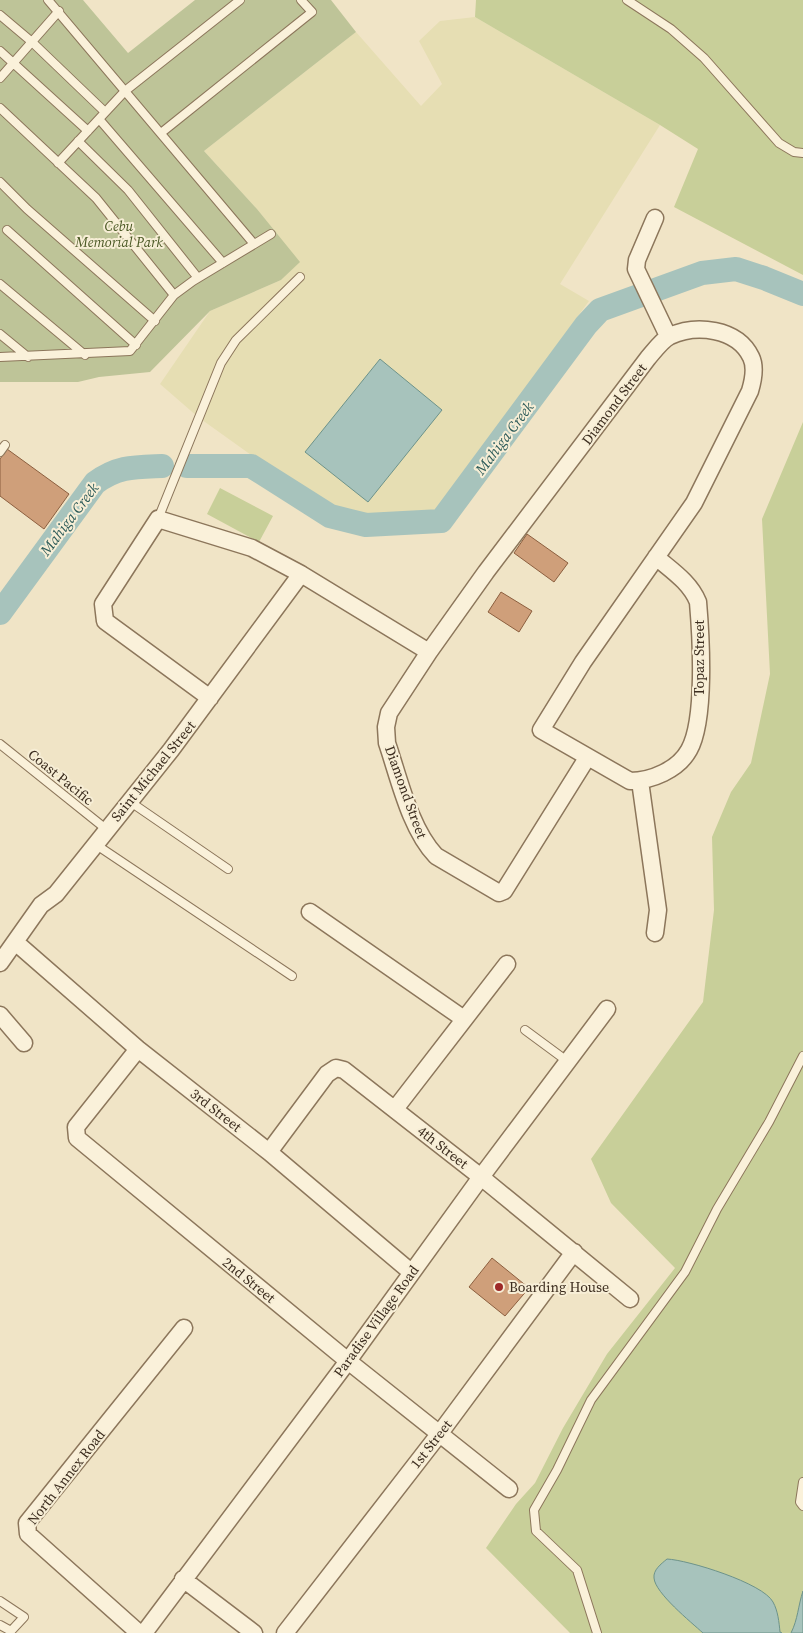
<svg xmlns="http://www.w3.org/2000/svg" width="803" height="1633" font-family="'Source Serif 4',serif">
  <rect width="100%" height="100%" fill="#f0e4c6"/>
  <path fill="#e6deb3" d="M475 17 660 125 560 284 589 301 435 512 356 514 325 508 198 417 160 384 210 311 281 280 299 262 257 209 204 151 356 32 421 106 442 84 419 41 440 21Z"/>
  <path fill="#c8cf99" d="M476 0H803V275L674 207 698 149 660 125 475 17Z
    M803 422V1633H570L486 1548 516 1504 535 1483 563 1428 607 1354 675 1268 611 1203 591 1159 703 1002 714 910 712 837 731 792 751 763 770 674 762 519Z
    M220 488 273 516 259 542 207 514Z"/>
  <path fill="#bec498" d="M0 0H83L128 53 195 0H331L356 32 204 151 257 209 300 262 281 280 210 311 150 372 99 377 78 382H0Z"/>
  <path fill="#a7c3bc" stroke="#6d938a" d="M380 359 442 410 368 502 305 452Z
    M667 1559C688 1560 763 1583 773 1602 778 1611 779 1622 780 1632L782 1633H703C691 1622 655 1593 654 1578 653 1570 661 1564 667 1559Z
    M803 1591V1633H791C798 1619 798 1606 803 1591Z"/>
  <g fill="none" stroke-linecap="round" stroke-linejoin="round">
    <path stroke="#a7c3bc" stroke-width="24" d="M187 466H251L330 516 366 525 441 521 586 325 600 310 702 273 736 269 764 278 803 294
      M0 613 95 483C118 466 135 467 162 466"/>
  </g>
  <path fill="#cf9f7a" stroke="#8c5f3f" d="M7 449 69 494 44 529 0 496V459Z
    M527 534 568 563 554 582 514 553Z
    M501 592 532 611 519 632 488 612Z
    M492 1258 529 1288 505 1316 469 1287Z"/>
  <g fill="none" stroke-linecap="round" stroke-linejoin="round">
    <defs>
      <path id="service" d="M48 0 254 244
        M627 0 671 29 704 58 779 143 794 152 803 153
        M0 15 32 42 105 112
        M0 51 88 131
        M0 78 59 11
        M0 108 96 198 174 295
        M99 119 223 263
        M161 133 312 12 301 0
        M78 141 128 190 198 278
        M58 163 125 91 240 0
        M0 182 27 209 155 321
        M7 230 136 345
        M0 284 85 355
        M0 334 28 357
        M0 357 130 351 174 295 193 281 271 234
        M0 452 5 445
        M158 519 221 363 236 340 300 277
        M0 744 106 829
        M129 801 228 869
        M95 844 292 976
        M525 1030 567 1061
        M803 1482 800 1502 803 1506
        M0 1601 24 1617 11 1631 0 1625
        M597 1633 577 1570 536 1531 534 1510 557 1470 591 1400 685 1272 717 1209 769 1122 803 1056"/>
      <path id="minor" d="M655 218 637 260 636 269 668 336
        M210 698 105 621 103 604 158 519 252 548 301 574 429 652
        M587 758 504 891 499 893 436 856C410 829 399 778 387 743L386 727 389 713 429 652 486 572 648 358C654 351 662 340 670 336 696 324 737 328 751 357 756 367 753 381 750 391L694 503 583 662 541 730 630 781C651 781 678 770 689 750 706 720 701 637 698 602 690 582 671 570 656 557
        M640 781 658 910 655 933
        M310 912 464 1019
        M21 947 138 1049 269 1152 411 1272
        M0 963 41 905 56 894 171 750 301 574
        M0 1015 24 1043
        M138 1049 76 1127 77 1138 348 1361 509 1489
        M395 1109 507 964
        M269 1152 327 1074 336 1068 344 1070 481 1177 630 1299
        M183 1579 254 1633
        M139 1633 28 1534 27 1523 184 1328
        M144 1633 348 1361 481 1177 607 1009
        M285 1633 440 1433 574 1252"/>
    </defs>
    <use href="#service" stroke="#8c765b" stroke-width="10"/>
    <use href="#minor" stroke="#8c765b" stroke-width="19"/>
    <use href="#service" stroke="#faf1da" stroke-width="8"/>
    <use href="#minor" stroke="#faf1da" stroke-width="16"/>
  </g>
  <circle fill="#9e2928" stroke="#f7eed6" stroke-width="2" cx="499" cy="1287" r="5"/>
  <g text-anchor="middle" dominant-baseline="central" stroke-width="4" stroke-linejoin="round" paint-order="stroke">
    <g font-size="14" font-style="italic" fill="#4b5925" stroke="#f7eed6">
      <text x="119" y="226">Cebu<tspan x="119" dy="16">Memorial Park</tspan></text>
    </g>
    <g font-size="14" fill="#3c2d1f" stroke="#f7eed6">
      <text transform="translate(614 404) rotate(-53)">Diamond Street</text>
      <text transform="translate(699 658) rotate(-90)">Topaz Street</text>
      <text transform="translate(153 771) rotate(-51)">Saint Michael Street</text>
      <text transform="translate(61 777) rotate(39)">Coast Pacific</text>
      <text transform="translate(406 792) rotate(70)">Diamond Street</text>
      <text transform="translate(216 1110) rotate(38)">3rd Street</text>
      <text transform="translate(443 1147) rotate(38)">4th Street</text>
      <text transform="translate(249 1280) rotate(39)">2nd Street</text>
      <text transform="translate(376 1321) rotate(-54)">Paradise Village Road</text>
      <text transform="translate(431 1444) rotate(-52)">1st Street</text>
      <text transform="translate(66 1477) rotate(-52)">North Annex Road</text>
    </g>
    <g font-size="14" fill="#3c2d1f" stroke="#f7eed6" text-anchor="start">
      <text x="509" y="1287">Boarding House</text>
    </g>
    <g font-size="15" font-style="italic" fill="#2e5c5a" stroke="#f7eed6">
      <text transform="translate(504 438) rotate(-53)">Mahiga Creek</text>
      <text transform="translate(69 519) rotate(-53)">Mahiga Creek</text>
    </g>
  </g>
</svg>
